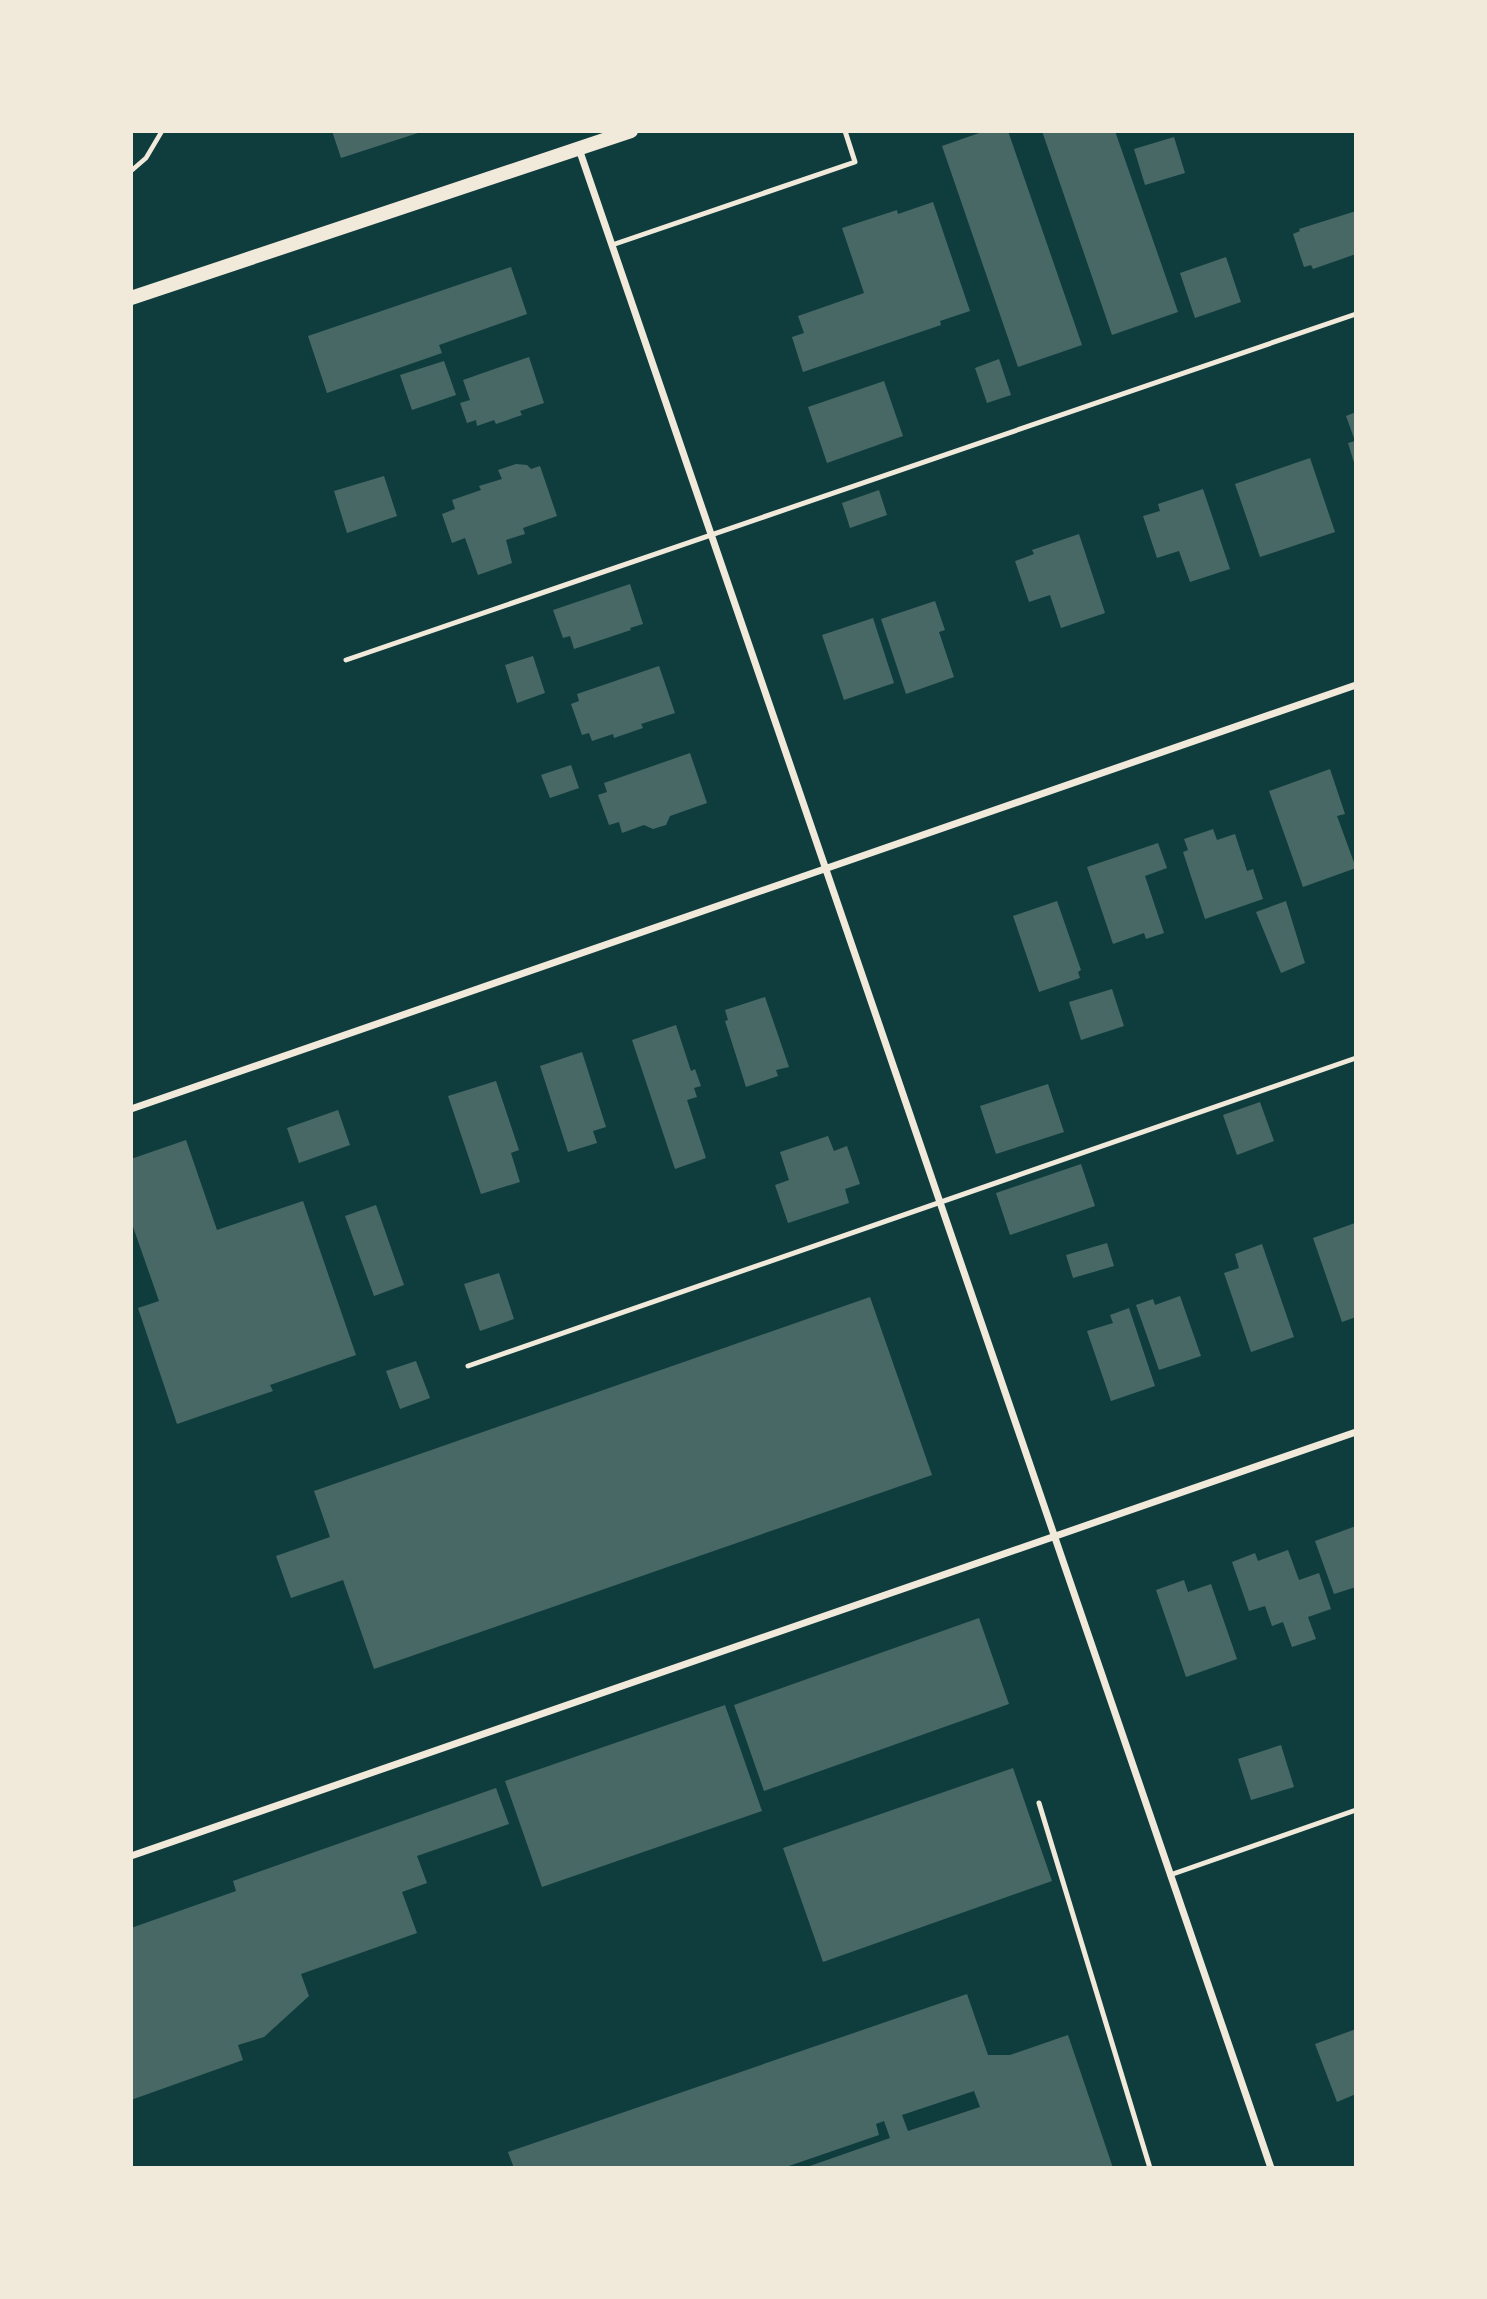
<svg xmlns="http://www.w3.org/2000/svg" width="1487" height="2299" font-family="Raleway,sans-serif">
  <rect width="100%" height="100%" fill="#0f3d3e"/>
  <path fill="#486865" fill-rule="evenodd" d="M332 131H421V132L341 158Z
    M985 131H1008L1082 345 1018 367 942 146Z
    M1042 131H1115L1178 312 1112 335Z
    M1174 137 1185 173 1145 185 1134 149Z
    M933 202 970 311 940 321 941 325 803 372 792 337 804 333 798 316 864 293 842 228 897 210 898 214Z
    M1356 211V254L1313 269 1311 265 1304 267 1293 234 1300 231 1299 229Z
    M1226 257 1241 302 1195 318 1180 273Z
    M511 267 527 314 439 345 442 353 327 393 308 336Z
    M529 357 544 403 520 411 522 415 496 424 494 420 477 426 476 420 467 423 460 403 470 400 463 380Z
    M999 359 1011 395 987 403 975 368Z
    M444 361 456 395 412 410 400 375Z
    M884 381 903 436 827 463 808 407Z
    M1356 412V466H1355L1348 443 1355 441 1346 416Z
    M1310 458 1335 532 1260 557 1235 484Z
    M516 464 527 465 531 469 540 466 557 516 523 528 525 534 506 540 512 563 478 575 465 538 452 543 442 514 455 509 452 500 481 490 479 486 502 479 498 470Z
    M384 476 397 516 347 533 334 491Z
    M1203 489 1230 569 1190 582 1179 551 1157 558 1143 516 1160 511 1158 504Z
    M879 490 887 515 850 528 842 503Z
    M1079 534 1105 613 1061 628 1050 595 1029 602 1015 561 1034 554 1032 550Z
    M630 584 643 624 630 628 631 630 574 649 570 636 563 638 553 610Z
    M935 601 945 630 939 632 954 677 906 694 881 619Z
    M873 618 894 683 844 700 822 635Z
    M533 656 545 693 517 703 505 665Z
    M659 666 675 713 641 724 643 728 614 738 613 734 592 741 589 733 582 735 571 704 579 701 577 694Z
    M690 753 707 803 670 816 666 825 653 829 644 825 622 833 619 822 609 825 598 795 607 792 604 783Z
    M571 765 579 788 550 798 541 775Z
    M1330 769 1345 814 1337 816 1356 868 1303 887 1269 791Z
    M1213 829 1217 840 1235 834 1247 871 1253 869 1263 899 1205 919 1183 852 1188 850 1184 839Z
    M1158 843 1167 868 1145 876 1164 933 1146 939 1144 933 1113 944 1087 867Z
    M1057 901 1081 970 1078 972 1080 978 1039 992 1013 916Z
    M1286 901 1305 963 1281 973 1256 912Z
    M1112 989 1124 1026 1081 1040 1069 1002Z
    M765 997 789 1067 776 1070 778 1076 746 1087 725 1021 728 1020 725 1010Z
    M676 1025 691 1071 695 1069 701 1086 694 1088 697 1097 687 1100 706 1158 675 1169 632 1040Z
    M582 1052 606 1127 593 1131 597 1143 568 1152 540 1066Z
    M496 1081 519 1150 511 1153 520 1182 481 1194 448 1096Z
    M1048 1084 1064 1132 996 1154 980 1106Z
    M1260 1102 1274 1141 1237 1155 1223 1115Z
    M338 1110 350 1145 299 1163 287 1128Z
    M828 1136 834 1151 847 1146 860 1184 845 1189 849 1203 788 1223 775 1185 789 1180 780 1152Z
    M186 1140 217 1230 303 1201 356 1355 270 1385 273 1391 177 1424 138 1308 159 1301 131 1221V1159Z
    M1081 1164 1095 1206 1010 1235 996 1193Z
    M376 1205 404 1285 374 1296 345 1216Z
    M1355 1223 1356 1317 1342 1322 1313 1238Z
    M1107 1243 1114 1266 1073 1278 1066 1255Z
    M1262 1244 1294 1337 1251 1352 1224 1273 1239 1268 1235 1254Z
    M499 1273 514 1319 480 1331 464 1284Z
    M1180 1296 1201 1356 1159 1370 1136 1305 1153 1299 1155 1305Z
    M870 1297 932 1475 374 1669 343 1580 291 1598 276 1556 330 1537 314 1491Z
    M1129 1308 1155 1386 1111 1401 1087 1331 1113 1323 1110 1315Z
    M416 1361 430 1398 400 1409 386 1371Z
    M1356 1526V1587L1334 1594 1315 1541Z
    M1288 1550 1299 1580 1319 1573 1331 1609 1308 1617 1316 1639 1292 1647 1283 1622 1272 1626 1265 1606 1249 1611 1232 1562 1255 1553 1258 1561Z
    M1184 1580 1188 1592 1211 1584 1237 1659 1186 1677 1156 1590Z
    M979 1618 1009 1704 764 1791 734 1705Z
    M725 1705 762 1811 542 1887 505 1781Z
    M1281 1745 1294 1787 1251 1800 1238 1759Z
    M1013 1768 1052 1881 823 1962 783 1848Z
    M496 1788 509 1824 417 1856 427 1883 402 1892 417 1933 301 1974 309 1996 264 2037 238 2045 243 2060 131 2100V1928L236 1891 233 1881Z
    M967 1994 988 2055H1010L1068 2035 1113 2168H804L890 2138 884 2121 876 2124 879 2135 783 2168H514L508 2152ZM974 2091 980 2107 908 2131 902 2115Z
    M1356 2029V2094L1337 2102 1315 2044Z"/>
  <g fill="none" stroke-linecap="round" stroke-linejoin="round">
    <path stroke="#f1e9da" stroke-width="4.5" d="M131 171 146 158 162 131"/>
    <path stroke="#f1e9da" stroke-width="5" d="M612 245 855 162 845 131
      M346 660 1356 314
      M468 1366 1356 1058
      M1039 1803 1150 2168
      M1170 1875 1356 1810"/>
    <path stroke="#f1e9da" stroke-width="7" d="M579 149 1271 2168
      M131 1109 1356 685
      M131 1856 1356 1432"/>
    <path stroke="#f1e9da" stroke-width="14" d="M131 298 631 131"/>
  </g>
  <rect width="1487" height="2299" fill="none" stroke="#f1e9da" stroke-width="266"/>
</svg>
